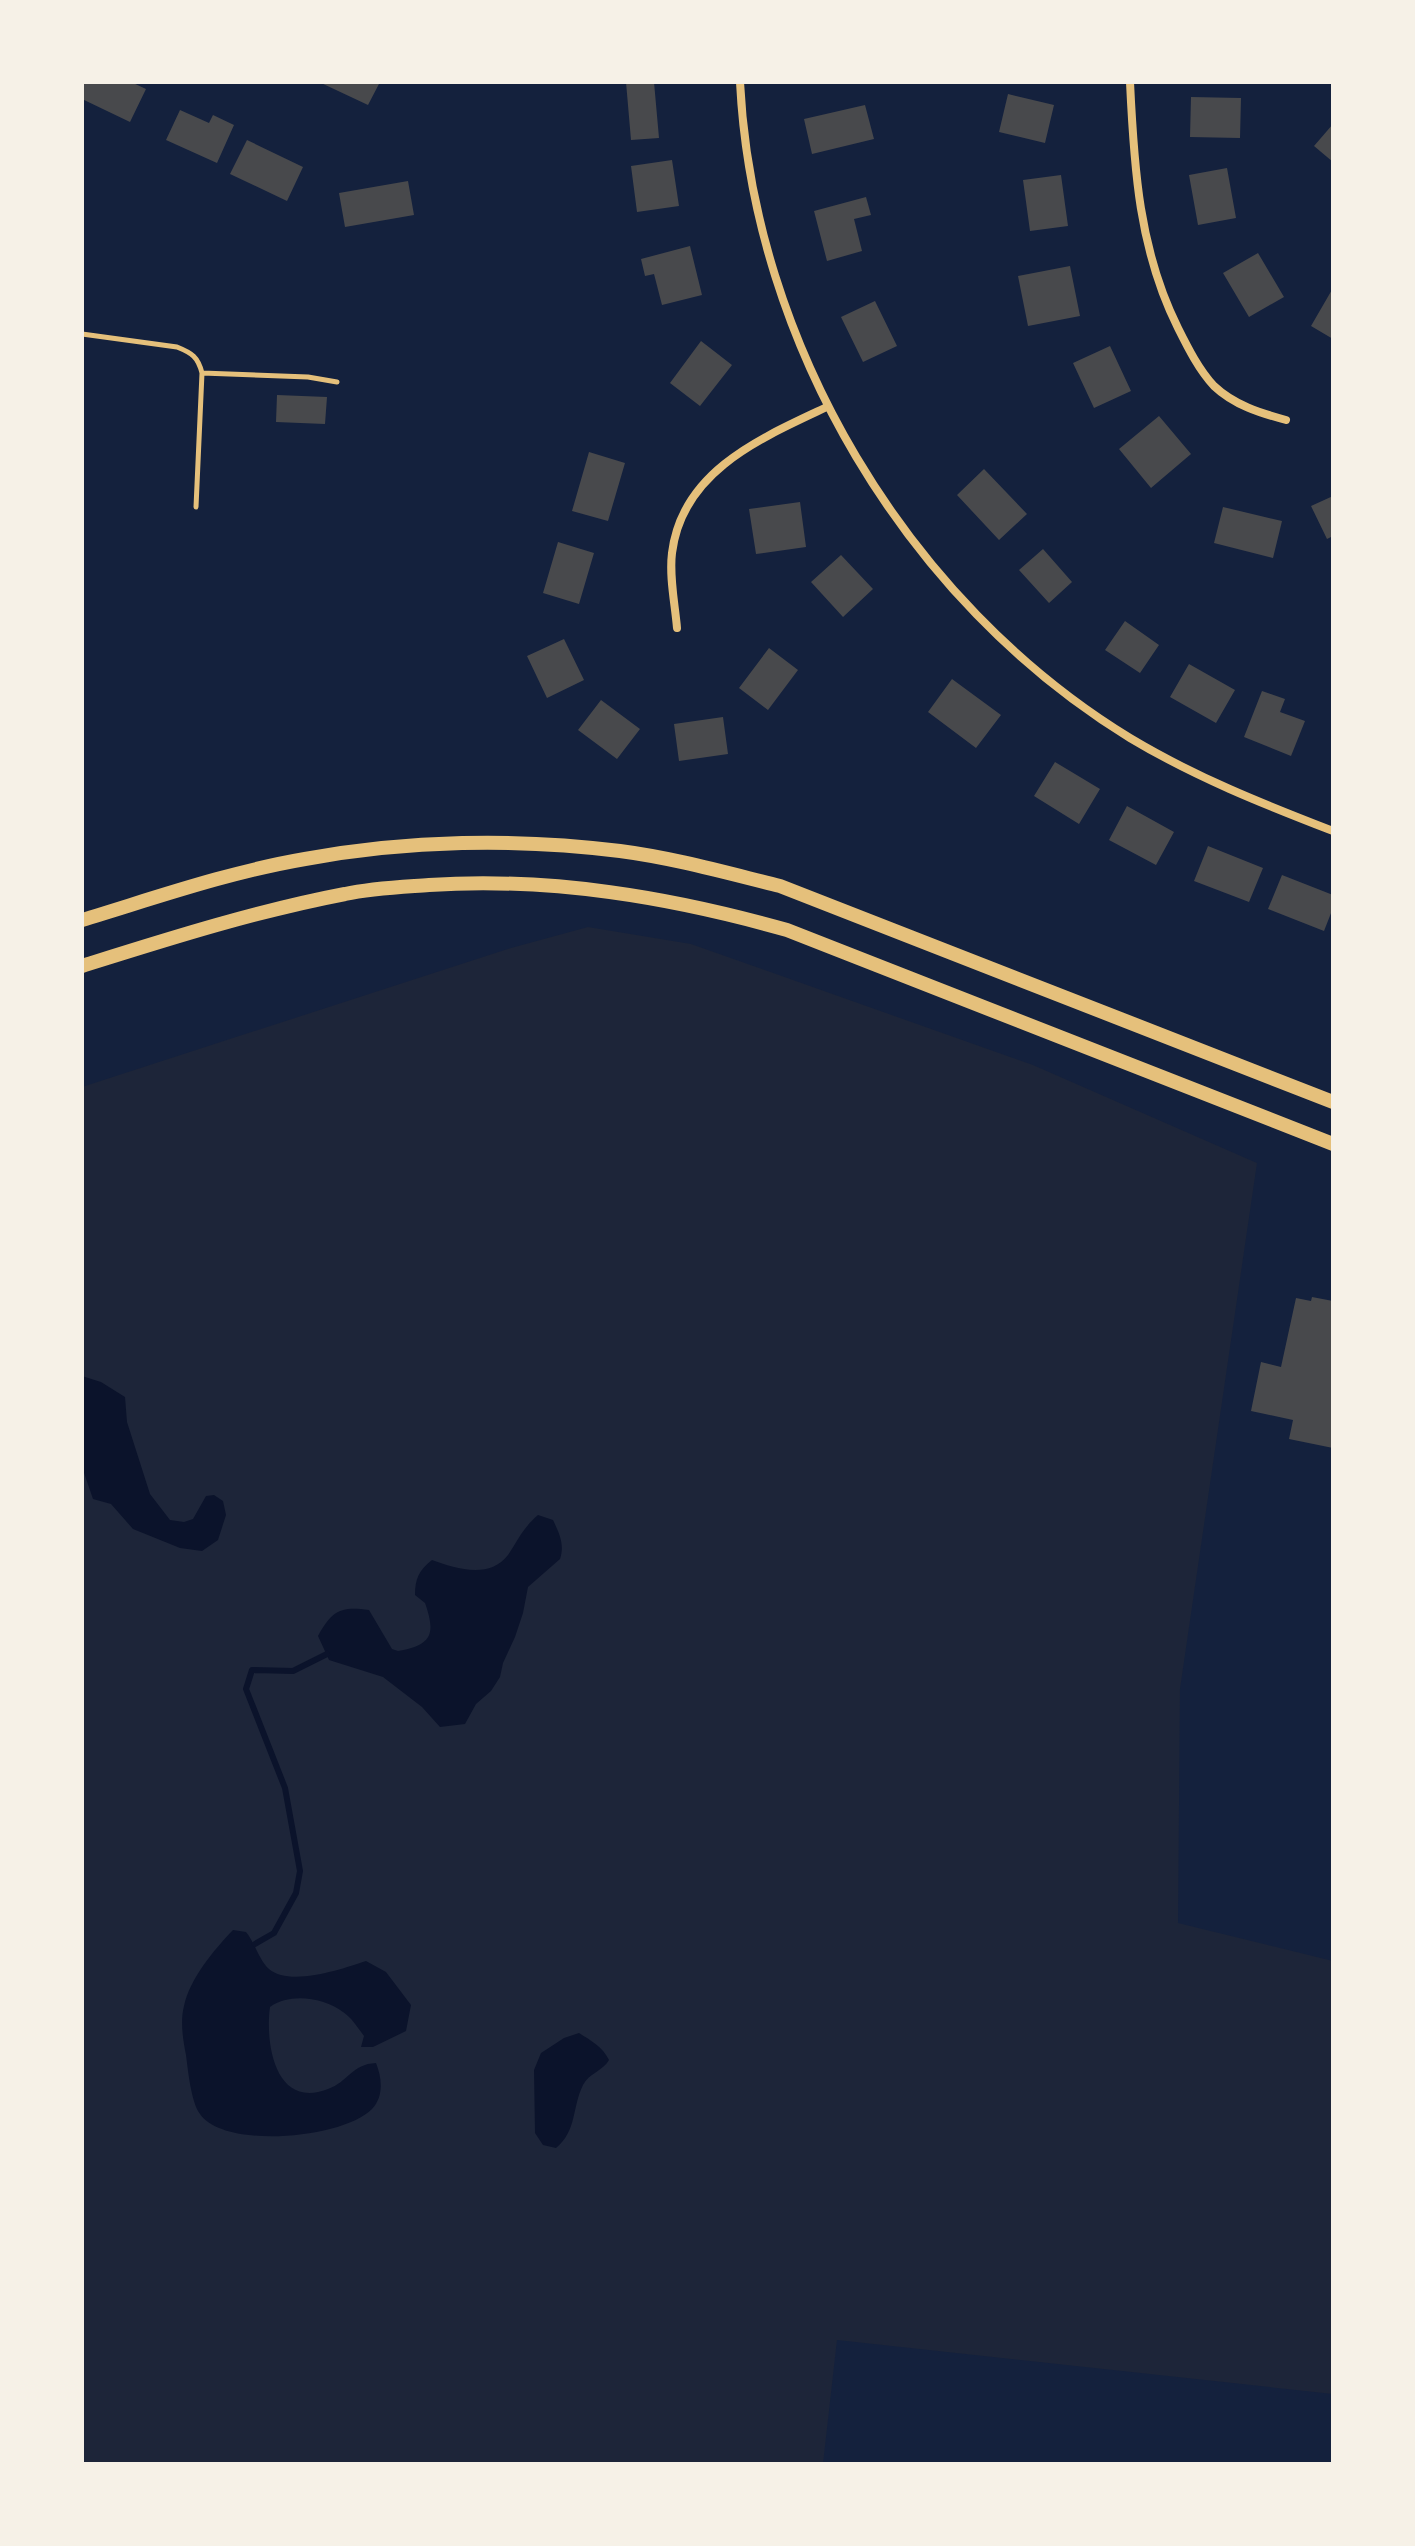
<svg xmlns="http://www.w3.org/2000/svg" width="1415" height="2546" font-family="'Asap Condensed',sans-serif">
  <rect width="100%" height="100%" fill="#14213d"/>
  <path fill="#1d2539" d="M588 927 691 944 1033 1065 1257 1163 1180 1689 1178 1923 1333 1961V2394L837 2340 823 2464H82V1087L511 948Z"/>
  <path fill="#0b132b" d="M82 1376 101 1382 125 1397 127 1422 150 1494 170 1520 184 1522 193 1519 206 1496 214 1495 223 1501 226 1515 218 1540 202 1551 180 1548 133 1529 111 1504 93 1499 82 1467Z
    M538 1515 553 1520C559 1533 565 1544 560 1559L528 1587 523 1613 515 1637 503 1663 500 1677 491 1691 476 1704 465 1724 440 1727 422 1707 383 1677 329 1660 318 1636C332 1611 340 1606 369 1610L392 1649 398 1651C432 1645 436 1634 425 1603L415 1595C415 1579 419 1570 432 1560 456 1569 490 1579 508 1555 519 1539 522 1529 538 1515Z
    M233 1930 246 1932C255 1943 259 1960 269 1969 290 1987 342 1969 366 1961L386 1972 411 2005 406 2031 373 2047H361L364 2036C358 2028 352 2018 343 2012 322 1997 290 1993 270 2007 265 2043 275 2110 328 2089 348 2082 352 2064 376 2063 382 2078 384 2096 372 2109 344 2138 225 2150 200 2114 191 2102 188 2070 186 2055 183 2040 180 2021 184 2006 190 1978 214 1950 233 1930Z
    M579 2033C590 2040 603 2047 609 2060 603 2071 589 2073 583 2085 572 2107 577 2131 556 2148L543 2145 535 2133 534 2070 541 2053 564 2038Z"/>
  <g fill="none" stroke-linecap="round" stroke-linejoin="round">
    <path stroke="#0b132b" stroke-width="6" d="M255 1944 274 1933 296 1893 300 1871 285 1788 246 1689 252 1670 293 1671 327 1654"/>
  </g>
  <path fill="#48494c" d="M82 82H131L146 89 130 122 82 99Z
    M319 82H380L368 105Z
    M626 82H654L659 138 631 140Z
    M1008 94 1054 105 1045 143 999 132Z
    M1191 97 1241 98 1240 138 1190 137Z
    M865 105 874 139 812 154 804 119Z
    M180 110 209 123 213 115 234 125 217 163 166 140Z
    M1333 124V162L1314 146Z
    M247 140 303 167 287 201 230 174Z
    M672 160 679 206 637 212 631 166Z
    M1227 168 1236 218 1198 225 1189 175Z
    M1061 175 1068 226 1030 231 1023 180Z
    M408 181 414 215 345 227 339 193Z
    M866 197 871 215 854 219 862 251 827 261 814 211Z
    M690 246 702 295 662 305 654 274 645 276 641 259Z
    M1258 253 1284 297 1249 317 1223 273Z
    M1070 266 1080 316 1028 326 1018 276Z
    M1333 288V339L1311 326Z
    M875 301 897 346 863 362 841 317Z
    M701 341 732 365 700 406 670 383Z
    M1110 346 1131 391 1094 408 1073 363Z
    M277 395 327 397 325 424 276 422Z
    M1159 416 1191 454 1151 488 1119 449Z
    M589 452 625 463 608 521 572 511Z
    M984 469 1027 514 999 540 957 495Z
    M1333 496V536L1327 539 1311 506Z
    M800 502 806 547 756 554 749 509Z
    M1223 507 1282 521 1273 558 1214 543Z
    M558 542 594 553 579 604 543 593Z
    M1043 549 1072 582 1049 603 1019 570Z
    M841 555 873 589 843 617 811 582Z
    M1125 621 1159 645 1140 673 1105 650Z
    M564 639 584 680 547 698 527 656Z
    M769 648 798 670 768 710 739 688Z
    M1189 664 1235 690 1216 723 1170 697Z
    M952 679 1001 715 976 748 928 712Z
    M1262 691 1285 699 1280 712 1305 721 1291 756 1244 737Z
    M601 700 640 729 617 759 578 730Z
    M723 717 728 754 679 761 674 724Z
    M1055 762 1100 789 1079 824 1034 796Z
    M1127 806 1174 832 1156 865 1109 840Z
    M1208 846 1263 868 1249 902 1194 881Z
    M1282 875 1333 895V908L1324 931 1268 909Z
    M1312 1297 1333 1301V1448L1289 1439 1293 1420 1251 1411 1261 1362 1281 1367 1296 1298 1311 1301Z"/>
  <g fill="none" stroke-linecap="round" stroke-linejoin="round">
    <path stroke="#e5c07b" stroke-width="5" d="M82 334 177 347C192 353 198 357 202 373L196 507
      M202 373 308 377 337 382"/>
    <path stroke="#e5c07b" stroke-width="8" d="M740 82C753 343 907 602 1130 738 1195 777 1263 804 1333 831
      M1130 82C1134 168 1139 250 1178 328 1188 348 1199 370 1214 386 1234 405 1260 413 1286 420
      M677 628C675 604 669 577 672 553 682 471 761 438 827 407"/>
    <path stroke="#e5c07b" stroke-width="14" d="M82 920C155 898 229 872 305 859 407 840 517 838 620 851 674 858 727 873 780 886L1333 1102
      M82 966C168 939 256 911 345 894 372 888 401 887 429 885 551 877 670 897 787 930L1333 1144"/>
  </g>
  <rect width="1415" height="2546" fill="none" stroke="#f6f1e7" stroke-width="168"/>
</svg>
